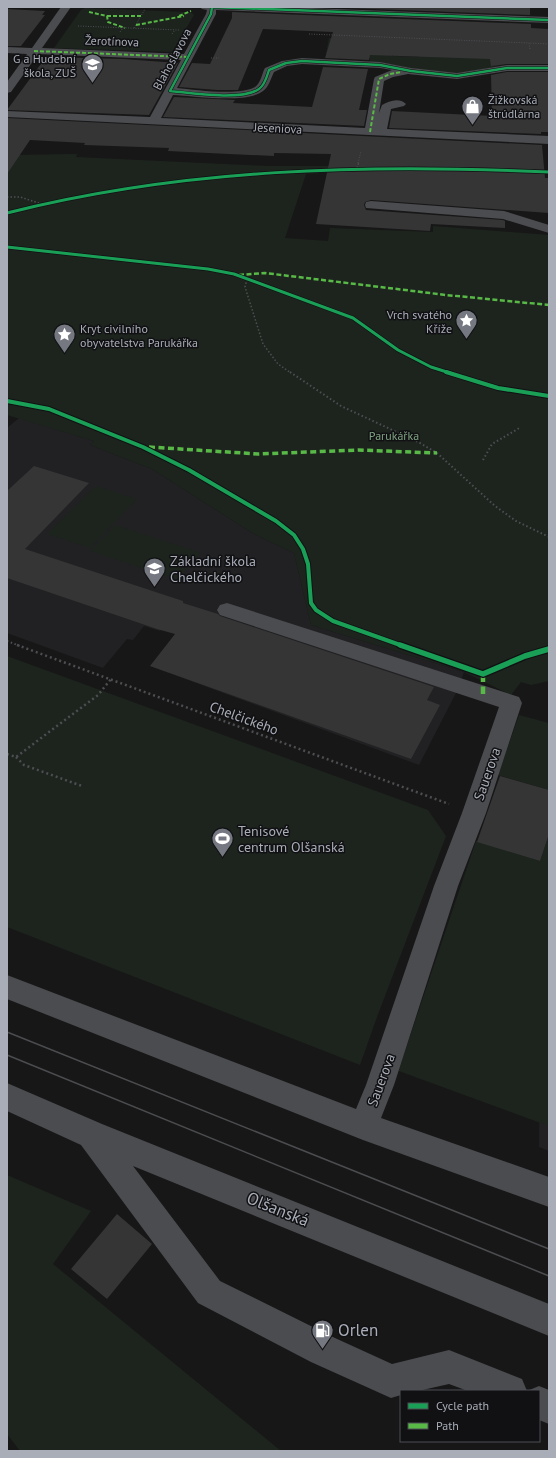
<svg xmlns="http://www.w3.org/2000/svg" width="556" height="1458" font-family="'PT Sans',sans-serif">
  <rect width="100%" height="100%" fill="#171717"/>
  <path fill="#212123" d="M19 418 94 441 90 445 152 469 254 534 294 553 311 625 464 672 457 691 419 765 150 666 177 632 164 627 160 631 144 626 133 640 127 639 103 668 7 633V428Z
    M549 1049V1151L539 1147 540 1055Z"/>
  <path fill="#1d241e" d="M85 8 186 12 192 13 194 15 172 52 54 48 81 10Z
    M329 38 375 39 393 48 392 56 419 57 420 41 510 63C492 67 471 73 452 73 425 73 398 64 370 62V58L337 57 326 54Z
    M77 154 76 157 269 166H343L341 172 306 174 285 238 328 241 330 228 433 232V226L549 235V681L531 685 521 682 511 695 464 672 311 625 294 553 254 534 152 469 90 445 94 441 7 415V155Z
    M96 486 137 499 90 548 47 534Z
    M115 525 201 553 178 580 90 551Z
    M7 656 428 810 446 836 377 1017 360 1065 7 927Z
    M519 715 549 723V790L498 775Z
    M549 834V1126L396 1070 408 1042 476 841 540 861Z
    M7 1175 91 1211 53 1264 281 1451H20L7 1434Z"/>
  <path fill="#353536" d="M321 7H530V15Z
    M7 9 45 11 42 15H45L21 46H7Z
    M232 12 531 24V28L549 29V64H507L491 66 490 59 370 55 369 60 325 58 333 32 263 29 238 90H217L179 87 192 63 210 64 232 18Z
    M46 57 123 59 178 63 149 115 7 110Z
    M323 67 368 69 359 110H367L364 126 163 117 174 97 235 100 233 103 312 107Z
    M507 72H549V132H541V134L389 128 392 111 492 116 491 75Z
    M7 118 542 145 545 178H549V213L371 200 365 202 364 205 366 210 503 220 505 221V228L431 224 430 231 316 224 331 154 274 153V156L229 154 168 151 169 148 84 145 85 143 30 140 7 174Z
    M34 466 89 483 25 549 183 601V603L218 614 220 616 434 687 427 700 440 705 411 759 150 666 175 634 157 629 7 578V491Z
    M500 776 549 790V834L540 861 477 842Z
    M117 1214 152 1244 107 1299 71 1269Z"/>
  <g fill="none" stroke-linecap="round" stroke-linejoin="round">
    <path stroke="#4d4e52" stroke-width="1" stroke-dasharray="1 1.5" stroke-linecap="butt" d="M78 26 179 30
      M134 28 145 9
      M120 32 123 28
      M172 34 175 30
      M309 34 529 43
      M530 49 529 43 549 44
      M211 58H219
      M358 163 361 151"/>
    <path stroke="#4d4e52" stroke-width="1.5" stroke-dasharray="1.5 2" stroke-linecap="butt" d="M357 168 359 162
      M7 197H20L42 204
      M247 279 245 287 263 344 278 364 291 373"/>
    <path stroke="#4d4e52" stroke-width="2" stroke-dasharray="1.5 2.5" stroke-linecap="butt" d="M290 372 341 406 420 443 437 453 495 506 516 521 549 537
      M483 460 492 444 521 427
      M7 641 20 646"/>
    <path stroke="#4d4e52" stroke-width="2.5" stroke-dasharray="2 3" stroke-linecap="butt" d="M17 645 449 804
      M7 754 16 757 98 695 111 679
      M16 757 24 765 82 786"/>
    <path fill="#4b4c50" fill-rule="evenodd" d="M61 7H71L42 48 184 54 206 14 207 10 202 9 200 7H281L549 17V23L216 10V14L177 88C195 90 240 96 255 87 261 83 262 73 265 68L282 61 302 58 380 62 411 68 457 73 507 65H549V71H507L457 79 408 74 393 77 384 81 379 113 382 105C389 101 399 97 406 104L404 106 391 109 387 129 549 136V144L7 117V111L150 117 181 60 38 54 11 92 7 93V82L27 54 7 53V47L32 48ZM302 64 380 68 392 70 375 77 374 79 365 128 161 118 173 95C195 96 246 104 263 91 269 87 271 78 274 72L287 66Z
      M371 201 504 211 549 225V233L503 219 366 208 365 205 366 202Z
      M227 603 519 697 522 703 486 813 458 886 394 1085 381 1118 549 1177V1207L363 1140 7 999V975L356 1109 366 1085 434 886 462 813 499 707 220 615 217 610 220 605Z
      M7 1083 102 1124 549 1304V1336L133 1166 220 1281 335 1338 392 1364 449 1350 522 1379 527 1391H468L449 1384 418 1391H401V1395L391 1398 311 1362 198 1303 81 1145 7 1111Z
      M539 1386 549 1390V1424L539 1420V1391H527Z"/>
    <path stroke="#4b4c4f" stroke-width="1.5" d="M7 1032 549 1249
      M7 1055 549 1276"/>
    <path stroke="#58b947" stroke-width="2" stroke-dasharray="4 2" stroke-linecap="butt" d="M89 12 107 16 108 22 125 28
      M107 16H141
      M179 16 191 11
      M136 25 184 16
      M34 51 188 57
      M370 132 379 79 390 74 401 72"/>
    <path stroke="#58b947" stroke-width="2.5" stroke-dasharray="5 2.5" stroke-linecap="butt" d="M239 275 265 273 446 295 549 305"/>
    <path stroke="#58b947" stroke-width="3.5" stroke-dasharray="6 3.5" stroke-linecap="butt" d="M149 447 258 454 358 450 437 453"/>
    <path stroke="#58b947" stroke-width="4.5" stroke-dasharray="8 4.5" stroke-linecap="butt" d="M483 674V694"/>
    <defs>
      <path id="cycleway-far3" d="M212 7 211 14 170 91C191 93 242 101 259 89 265 85 267 76 269 70L286 63 302 61 380 65 411 71 457 76 507 68H549
        M212 7 549 20"/>
      <path id="cycleway-far2" d="M7 213C184 168 367 164 549 172
        M7 247 208 269 234 274 353 318 398 350 431 367 450 373"/>
      <path id="cycleway-far1" d="M446 372 498 388 549 396
        M7 401 49 409 143 447 189 470 276 521 294 535 303 549 308 564 311 603 316 610 333 621 403 646"/>
      <path id="cycleway" d="M400 645 483 674 525 656 549 649"/>
    </defs>
    <use href="#cycleway-far3" stroke="#111113" stroke-width="3.5"/>
    <use href="#cycleway-far2" stroke="#111113" stroke-width="4.5"/>
    <use href="#cycleway-far1" stroke="#111113" stroke-width="6"/>
    <use href="#cycleway" stroke="#111113" stroke-width="8"/>
    <use href="#cycleway-far3" stroke="#1a9f57" stroke-width="2.5"/>
    <use href="#cycleway-far2" stroke="#1a9f57" stroke-width="3"/>
    <use href="#cycleway-far1" stroke="#1a9f57" stroke-width="4"/>
    <use href="#cycleway" stroke="#1a9f57" stroke-width="5.5"/>
  </g>
  <defs>
    <symbol id="school-pin" viewBox="-11 -11 22 30"><path d="M0 17L-7.5 6A9.5 9.5 0 1 1 7.5 6Z" fill="#757880" stroke="#111113"/><path d="M0-5L7-2L0 1L-7-2ZM-4 1L0 2.5L4 1V4Q0 6-4 4Z" fill="#fff"/></symbol>
    <symbol id="shop-pin" viewBox="-11 -11 22 30"><path d="M0 17L-7.5 6A9.5 9.5 0 1 1 7.5 6Z" fill="#757880" stroke="#111113"/><path d="M-5-2.5h2.3a2.7 3.5 0 0 1 5.4 0H5L5.5 6h-11ZM-1.5-2.5h3a1.5 2.3 0 0 0-3 0Z" fill="#fff"/></symbol>
    <symbol id="sight-pin" viewBox="-11 -11 22 30"><path d="M0 17L-7.5 6A9.5 9.5 0 1 1 7.5 6Z" fill="#757880" stroke="#111113"/><path d="M0-6L1.8-2.2L6-1.7L2.9 1.2L3.7 5.4L0 3.3L-3.7 5.4L-2.9 1.2L-6-1.7L-1.8-2.2Z" fill="#fff"/></symbol>
    <symbol id="stadium-pin" viewBox="-11 -11 22 30"><path d="M0 17L-7.5 6A9.5 9.5 0 1 1 7.5 6Z" fill="#757880" stroke="#111113"/><path d="M0-5a6.5 5 0 1 0 0 10a6.5 5 0 1 0 0-10ZM-3.5-1.8h7v3.6h-7Z" fill="#fff"/></symbol>
    <symbol id="fuel-pin" viewBox="-11 -11 22 30"><path d="M0 17L-7.5 6A9.5 9.5 0 1 1 7.5 6Z" fill="#757880" stroke="#111113"/><path d="M-5.5-6h7V0h2V4h1.3V-2.5L3-4.5l.8-.8L6-3V5H2.5V1h-1V6h-7ZM-4.2-4.7v3.2H.2V-4.7Z" fill="#fff"/></symbol>
  </defs>
  <g fill-rule="evenodd">
    <use href="#school-pin" x="80" y="52" width="25" height="34"/>
    <use href="#shop-pin" x="460" y="94" width="25" height="34"/>
    <use href="#sight-pin" x="454" y="308" width="25" height="34"/>
    <use href="#sight-pin" x="52" y="322" width="25" height="34"/>
    <use href="#school-pin" x="142" y="556" width="25" height="34"/>
    <use href="#stadium-pin" x="210" y="826" width="25" height="34"/>
    <use href="#fuel-pin" x="310" y="1318" width="25" height="34"/>
  </g>
  <g text-anchor="middle" dominant-baseline="central" stroke-width="3" stroke-linejoin="round" paint-order="stroke">
    <g font-size="12" fill="#a8adb8" stroke="#111113">
      <text transform="translate(112 41) rotate(2)">Žerotínova</text>
      <text transform="translate(172 59) rotate(-62)">Blahoslavova</text>
      <text transform="translate(278 128) rotate(3)">Jeseniova</text>
    </g>
    <g font-size="12" fill="#a8adb8" stroke="#111113" text-anchor="end">
      <text x="76" y="58">G a Hudební<tspan x="76" dy="14">škola, ZUŠ</tspan></text>
      <text x="488" y="99" text-anchor="start">Žižkovská<tspan x="488" dy="14">štrúdlárna</tspan></text>
      <text x="452" y="314">Vrch svatého<tspan x="452" dy="14">Kříže</tspan></text>
      <text x="80" y="328" text-anchor="start">Kryt civilního<tspan x="80" dy="14">obyvatelstva Parukářka</tspan></text>
    </g>
    <g font-size="12" fill="#7fa381" stroke="#111113">
      <text x="394" y="435">Parukářka</text>
    </g>
    <g font-size="14" fill="#a8adb8" stroke="#111113" text-anchor="start">
      <text x="170" y="561">Základní škola<tspan x="170" dy="16">Chelčického</tspan></text>
      <text x="238" y="831">Tenisové<tspan x="238" dy="16">centrum Olšanská</tspan></text>
    </g>
    <g font-size="14" fill="#a8adb8" stroke="#111113">
      <text transform="translate(244 718) rotate(20)">Chelčického</text>
      <text transform="translate(487 774) rotate(-71)">Sauerova</text>
      <text transform="translate(381 1080) rotate(-70)">Sauerova</text>
    </g>
    <g font-size="17" fill="#a8adb8" stroke="#111113">
      <text transform="translate(278 1209) rotate(22)">Olšanská</text>
    </g>
    <g font-size="17" fill="#a8adb8" stroke="#111113" text-anchor="start">
      <text x="338" y="1330">Orlen</text>
    </g>
  </g>
  <rect width="556" height="1458" fill="none" stroke="#a8adb8" stroke-width="16"/>
  <rect x="400" y="1390" width="140" height="52" fill="#111113" stroke="#4d4f55"/>
  <rect x="408" y="1403" width="20" height="6" fill="#1a9f57" stroke="#4d4f55"/>
  <text x="436" y="1410" font-size="12" fill="#a8adb8">Cycle path</text>
  <rect x="408" y="1423" width="20" height="6" fill="#58b947" stroke="#4d4f55"/>
  <text x="436" y="1430" font-size="12" fill="#a8adb8">Path</text>
</svg>
